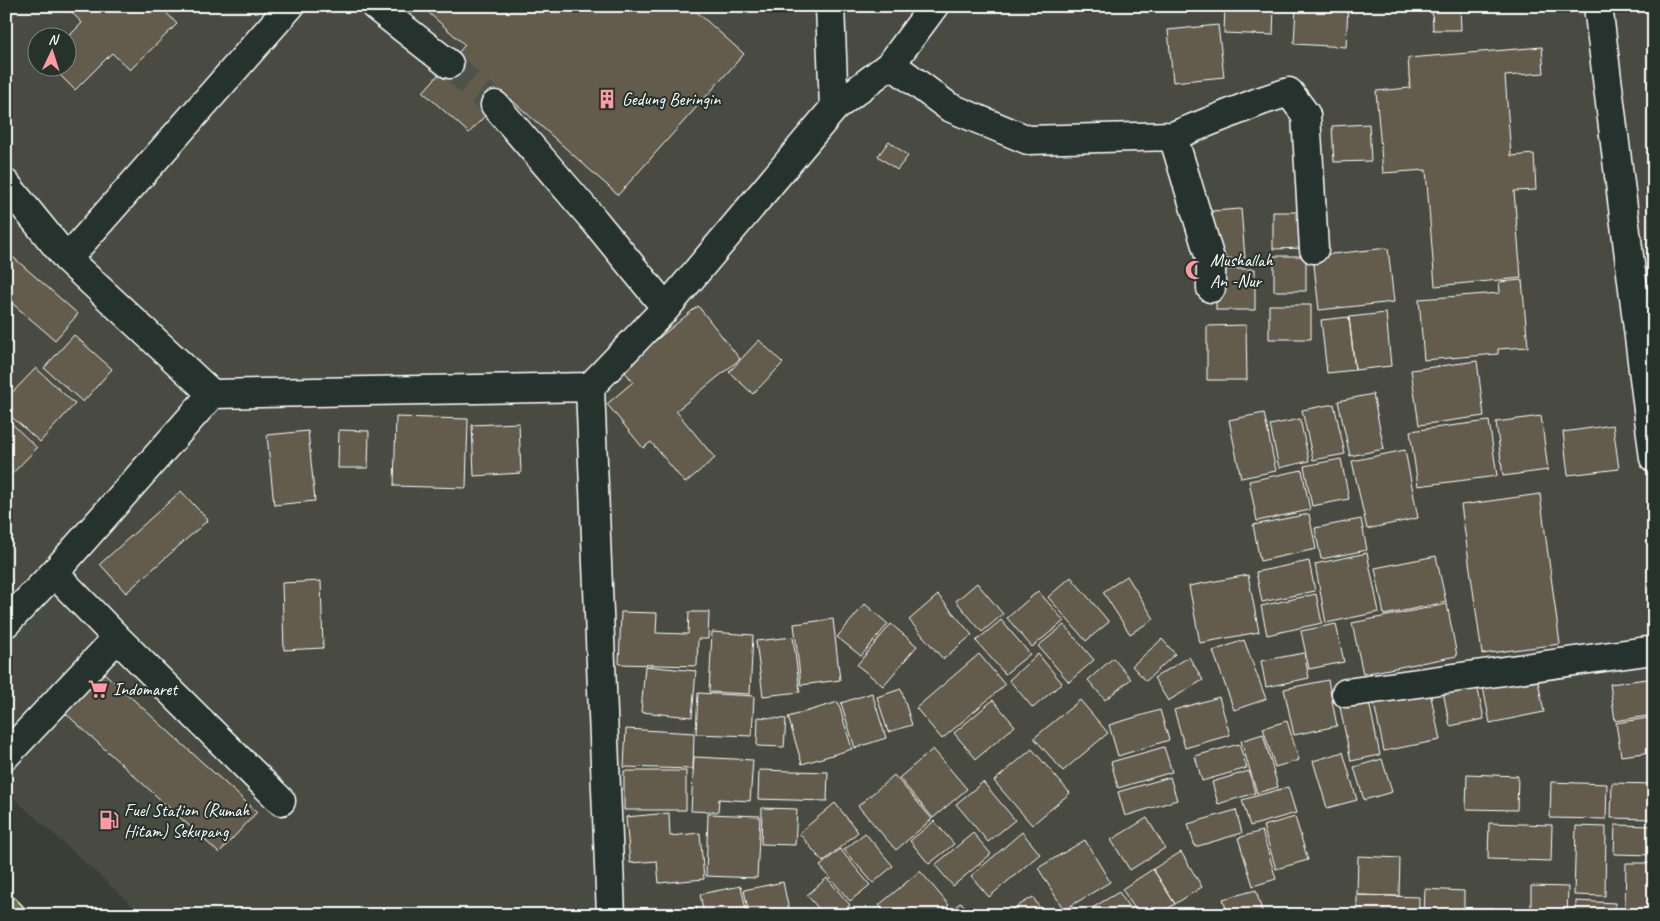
<svg xmlns="http://www.w3.org/2000/svg" width="1660" height="921" font-family="Caveat,sans-serif">
  <rect width="100%" height="100%" fill="#393f37"/>
  <filter id="ink" filterUnits="userSpaceOnUse"><feTurbulence type="fractalNoise" baseFrequency=".02" numOctaves="2"/><feDisplacementMap in="SourceGraphic" scale="10" xChannelSelector="R" yChannelSelector="G"/><feConvolveMatrix kernelMatrix="1 2 1 2 8 2 1 2 1" color-interpolation-filters="sRGB"/></filter>
  <g filter="url(#ink)">
    <path fill="#4a4c42" fill-rule="evenodd" d="M6 6H1654V915H143L6 791ZM38 38H68V68H38Z"/>
    <path fill="#645c4e" stroke="#fff" d="M66 6H160L177 24 130 70 112 53 75 90 53 68H68L67 38 82 23Z
      M421 6H690L744 54 618 195 505 94 469 133 423 92 465 45Z
      M1225 6H1274L1273 35 1224 33Z
      M1296 6H1348L1346 47 1294 44Z
      M1432 6H1460L1461 30H1433Z
      M1218 25 1224 77 1173 82 1168 30Z
      M1542 47 1544 73 1505 76 1511 156 1534 154 1536 190 1514 191 1521 278 1435 286 1426 170 1383 173 1376 91 1410 88 1408 58Z
      M1369 124 1371 161 1334 162 1332 126Z
      M889 141 908 156 897 170 878 156Z
      M1241 209 1245 258 1216 260 1212 211Z
      M1273 212H1304V248L1273 249Z
      M1388 248 1394 302 1319 310 1313 256Z
      M6 251 78 314 55 340 6 298Z
      M1274 256H1306V291H1274Z
      M1216 269H1255V310H1216Z
      M1522 280 1528 347 1498 349V354L1424 360 1419 299 1500 293 1499 282Z
      M1269 305H1311V339H1269Z
      M698 306 740 359 676 411 715 458 685 483 651 442 643 448 607 404 633 382 622 368Z
      M1386 313 1391 366 1355 370 1349 317Z
      M1349 317 1355 370 1327 373 1321 320Z
      M1246 325 1247 380H1207V326Z
      M74 335 112 369 83 402 44 368Z
      M759 340 783 363 753 394 729 372Z
      M1477 361 1484 416 1419 425 1411 370Z
      M36 368 75 404 40 442 6 412V399Z
      M1373 394 1384 449 1350 456 1338 401Z
      M1334 404 1345 454 1313 460 1302 410Z
      M1264 413 1276 471 1241 478 1229 420Z
      M1541 416 1548 470 1503 476 1496 422Z
      M396 417 468 419 466 488 394 486Z
      M6 418 37 448 6 480Z
      M1300 419 1309 461 1279 468 1270 425Z
      M1489 421 1497 476 1418 486 1410 431Z
      M519 423 521 473 474 476 472 425Z
      M1613 425 1619 469 1568 475 1563 432Z
      M339 430 369 431 368 468H338Z
      M308 431 315 501 274 505 267 435Z
      M1405 450 1418 518 1367 529 1352 461Z
      M1341 459 1349 499 1312 506 1304 466Z
      M1302 470 1310 510 1257 521 1249 481Z
      M181 491 208 520 126 593 100 564Z
      M1540 494 1560 644 1482 654 1461 505Z
      M1309 514 1316 549 1260 561 1253 525Z
      M1361 519 1367 550 1321 559 1315 528Z
      M1367 553 1379 612 1326 623 1315 564Z
      M1436 556 1446 602 1384 615 1375 568Z
      M1309 561 1315 591 1262 602 1256 572Z
      M1248 575 1259 632 1200 643 1189 586Z
      M1127 576 1154 619 1130 634 1103 592Z
      M1071 577 1109 622 1086 641 1048 597Z
      M321 581 323 648 284 650 282 583Z
      M977 583 1003 614 982 632 956 601Z
      M1038 591 1064 621 1032 647 1007 618Z
      M1316 594 1322 623 1267 635 1261 606Z
      M938 595 972 635 943 659 909 620Z
      M865 604 888 624 861 656 837 637Z
      M1447 604 1457 656 1363 674 1352 623Z
      M621 612 657 613 656 633 688 634 689 612H709L708 639H698L697 666 619 664Z
      M833 619 840 680 801 685 794 624Z
      M1001 620 1030 654 1005 674 976 641Z
      M891 624 917 646 883 686 857 665Z
      M1336 624 1344 662 1309 669 1301 631Z
      M1064 625 1094 660 1069 682 1038 646Z
      M712 632 753 635 750 694 709 692Z
      M793 637 800 692 763 696 756 641Z
      M1162 639 1175 654 1146 681 1132 666Z
      M1244 640 1266 699 1234 710 1213 651Z
      M1304 653 1309 678 1266 687 1261 661Z
      M979 654 1005 685 942 739 916 708Z
      M1038 654 1062 683 1033 708 1009 680Z
      M1189 657 1203 680 1168 701 1154 678Z
      M1113 658 1131 679 1105 700 1088 680Z
      M645 666 696 671 692 717 641 712Z
      M102 671 257 812 219 853 64 712Z
      M1537 676 1544 712 1490 723 1483 687Z
      M1654 678V715L1615 721 1610 684Z
      M1328 680 1337 726 1294 735 1284 689Z
      M1476 680 1484 719 1450 726 1442 687Z
      M1429 687 1440 740 1384 751 1373 699Z
      M901 689 912 725 888 732 877 697Z
      M698 693 754 696 752 736 696 734Z
      M872 693 886 738 855 748 841 703Z
      M1219 697 1230 735 1185 748 1174 710Z
      M1368 697 1380 755 1351 761 1339 702Z
      M993 700 1015 726 976 759 954 733Z
      M1080 700 1108 733 1063 771 1034 738Z
      M838 702 852 749 802 764 788 717Z
      M1160 710 1169 740 1118 756 1109 725Z
      M758 717 786 719 784 747 757 746Z
      M1654 717V752L1621 756 1616 723Z
      M1287 721 1299 760 1275 767 1263 728Z
      M626 729 694 733 693 769 624 767Z
      M1263 734 1278 787 1257 793 1241 741Z
      M1239 744 1247 768 1202 781 1195 756Z
      M1164 747 1172 772 1118 788 1111 762Z
      M933 749 967 789 933 818 899 778Z
      M1032 749 1070 793 1032 825 994 781Z
      M1343 752 1357 800 1327 808 1313 761Z
      M694 757 753 760 750 801 719 799 718 812 691 811Z
      M1382 759 1392 792 1364 800 1354 767Z
      M759 770 828 772 827 801 758 799Z
      M624 771H686V810H624Z
      M1249 771 1255 793 1218 804 1212 782Z
      M1467 774 1518 776 1517 810 1466 809Z
      M894 775 932 819 896 850 858 806Z
      M1170 777 1177 800 1125 816 1118 792Z
      M983 782 1015 820 988 842 956 804Z
      M1551 782 1607 784 1606 819 1550 818Z
      M1612 783 1654 784V819L1611 818Z
      M1288 787 1296 813 1250 826 1242 800Z
      M835 803 858 832 823 862 799 833Z
      M762 808 797 809 795 845 761 844Z
      M1236 810 1242 833 1195 847 1188 824Z
      M669 813 670 836 700 833 704 879 659 883 657 861 630 863 626 817Z
      M708 814 760 816 757 878 706 876Z
      M1295 817 1308 860 1276 869 1263 826Z
      M1147 818 1165 848 1130 870 1111 840Z
      M934 821 954 844 929 864 910 841Z
      M1489 823 1552 825 1551 861 1488 859Z
      M1615 825 1654 826V855L1614 854Z
      M1576 826 1606 827 1605 896 1574 895Z
      M1262 831 1276 879 1253 886 1238 838Z
      M1022 832 1040 854 989 897 971 876Z
      M865 833 893 866 873 883 844 850Z
      M973 833 991 854 953 886 935 865Z
      M1085 840 1110 882 1064 910 1038 868Z
      M840 849 870 885 850 901 820 866Z
      M1181 852 1202 887 1175 904 1153 869Z
      M1358 856 1400 858 1399 896 1357 895Z
      M1626 863H1654V909L1625 908Z
      M1153 869 1175 904 1157 915H1139L1122 889Z
      M920 871 949 905 937 915H887L879 905Z
      M827 878 850 905 839 915H824L807 895Z
      M783 882 790 915H749L744 890Z
      M741 886 747 915H704L700 894Z
      M1531 886 1568 887 1567 915H1531Z
      M1425 889 1464 891V915H1424Z
      M1256 890 1263 915H1228L1223 899Z
      M1119 892 1134 915H1097L1092 908Z
      M1357 895 1419 897V915H1357Z
      M1033 897 1044 915H1003Z
      M1576 901 1615 903V915H1576Z
      M961 902 972 915H946Z
      M633 908H697V915H633Z
      M1466 908H1493V915H1466Z"/>
    <g fill="none" stroke-linecap="round" stroke-linejoin="round">
      <path stroke="#4d524b" stroke-width="28" stroke-dasharray="28 14" stroke-linecap="butt" d="M449 64 495 105"/>
      <defs>
        <path id="minor" d="M375 6 449 64
          M830 6 834 108
          M1598 6 1654 458
          M891 64 949 107 1028 140 1173 136 1261 101 1289 92 1306 115 1314 249
          M495 105 594 220 666 308
          M1173 136 1211 262V288
          M6 184 67 259 212 394
          M67 259 290 6
          M590 387 611 915
          M54 573 117 638 281 801
          M6 623 54 573 212 394 590 387 666 308 834 108 891 64 934 6
          M1346 693 1654 650
          M6 755 117 638"/>
        <path id="highway" d="M6 910 11 915"/>
      </defs>
      <use href="#minor" stroke="#fff" stroke-width="31"/>
      <use href="#highway" stroke="#fff" stroke-width="31"/>
      <use href="#minor" stroke="#26332d" stroke-width="28"/>
      <use href="#highway" stroke="#70704a" stroke-width="28"/>
    </g>
  </g>
  <defs>
    <symbol id="building-bare" viewBox="-9 -9 18 18"><path d="M-4-6H4V6H1V3H-1V6H-4ZM-2.5-4.3h1.7v1.8h-1.7ZM.8-4.3h1.7v1.8H.8ZM-2.5-1h1.7V.8h-1.7ZM.8-1h1.7V.8H.8Z" fill="#ff9aa2" stroke="#26332d" stroke-width="2.5" paint-order="stroke"/></symbol>
    <symbol id="mosque-bare" viewBox="-9 -9 18 18"><path d="M3.5-4.9A6 6 0 1 0 3.5 4.9A5 5 0 1 1 3.5-4.9Z" fill="#ff9aa2" stroke="#26332d" stroke-width="2.5" paint-order="stroke"/></symbol>
    <symbol id="supermarket-bare" viewBox="-9 -9 18 18"><path d="M-6-5.5h2.5l.6 2H6L4.5 2H-2.5L-4.4-4H-6ZM-1.5 3.2a1.3 1.3 0 1 0 .1 0ZM3 3.2a1.3 1.3 0 1 0 .1 0Z" fill="#ff9aa2" stroke="#26332d" stroke-width="2.5" paint-order="stroke"/></symbol>
    <symbol id="fuel-bare" viewBox="-9 -9 18 18"><path d="M-5.5-6h7V0h2V4h1.3V-2.5L3-4.5l.8-.8L6-3V5H2.5V1h-1V6h-7ZM-4.2-4.7v3.2H.2V-4.7Z" fill="#ff9aa2" stroke="#26332d" stroke-width="2.5" paint-order="stroke"/></symbol>
  </defs>
  <g fill-rule="evenodd">
    <use href="#building-bare" x="593" y="85" width="28" height="28"/>
    <use href="#mosque-bare" x="1181" y="256" width="28" height="28"/>
    <use href="#supermarket-bare" x="84" y="675" width="28" height="28"/>
    <use href="#fuel-bare" x="95" y="806" width="28" height="28"/>
  </g>
  <g text-anchor="middle" dominant-baseline="central" stroke-width="4" stroke-linejoin="round" paint-order="stroke">
    <g font-size="18" fill="#fff" stroke="#26332d" text-anchor="start">
      <text x="622" y="99">Gedung Beringin</text>
      <text x="1210" y="260">Mushallah<tspan x="1210" dy="21">An -Nur</tspan></text>
      <text x="113" y="689">Indomaret</text>
      <text x="124" y="810">Fuel Station (Rumah<tspan x="124" dy="21">Hitam) Sekupang</tspan></text>
    </g>
  </g>
  <rect width="1660" height="921" fill="none" stroke="#26332d" stroke-width="25"/>
  <rect x="12" y="12" width="1635" height="896" fill="none" stroke="#fff" stroke-width="2" filter="url(#ink)"/>
  <g transform="translate(52 52) rotate(4)"><circle r="24" fill="#26332d" stroke="#7d8581"/>
  <path d="M0-4L9 19L0 12L-9 19Z" fill="#ff9aa2"/>
  <text y="-8" font-size="14" font-weight="bold" text-anchor="middle" fill="#ffffff">N</text>
  </g>
</svg>
